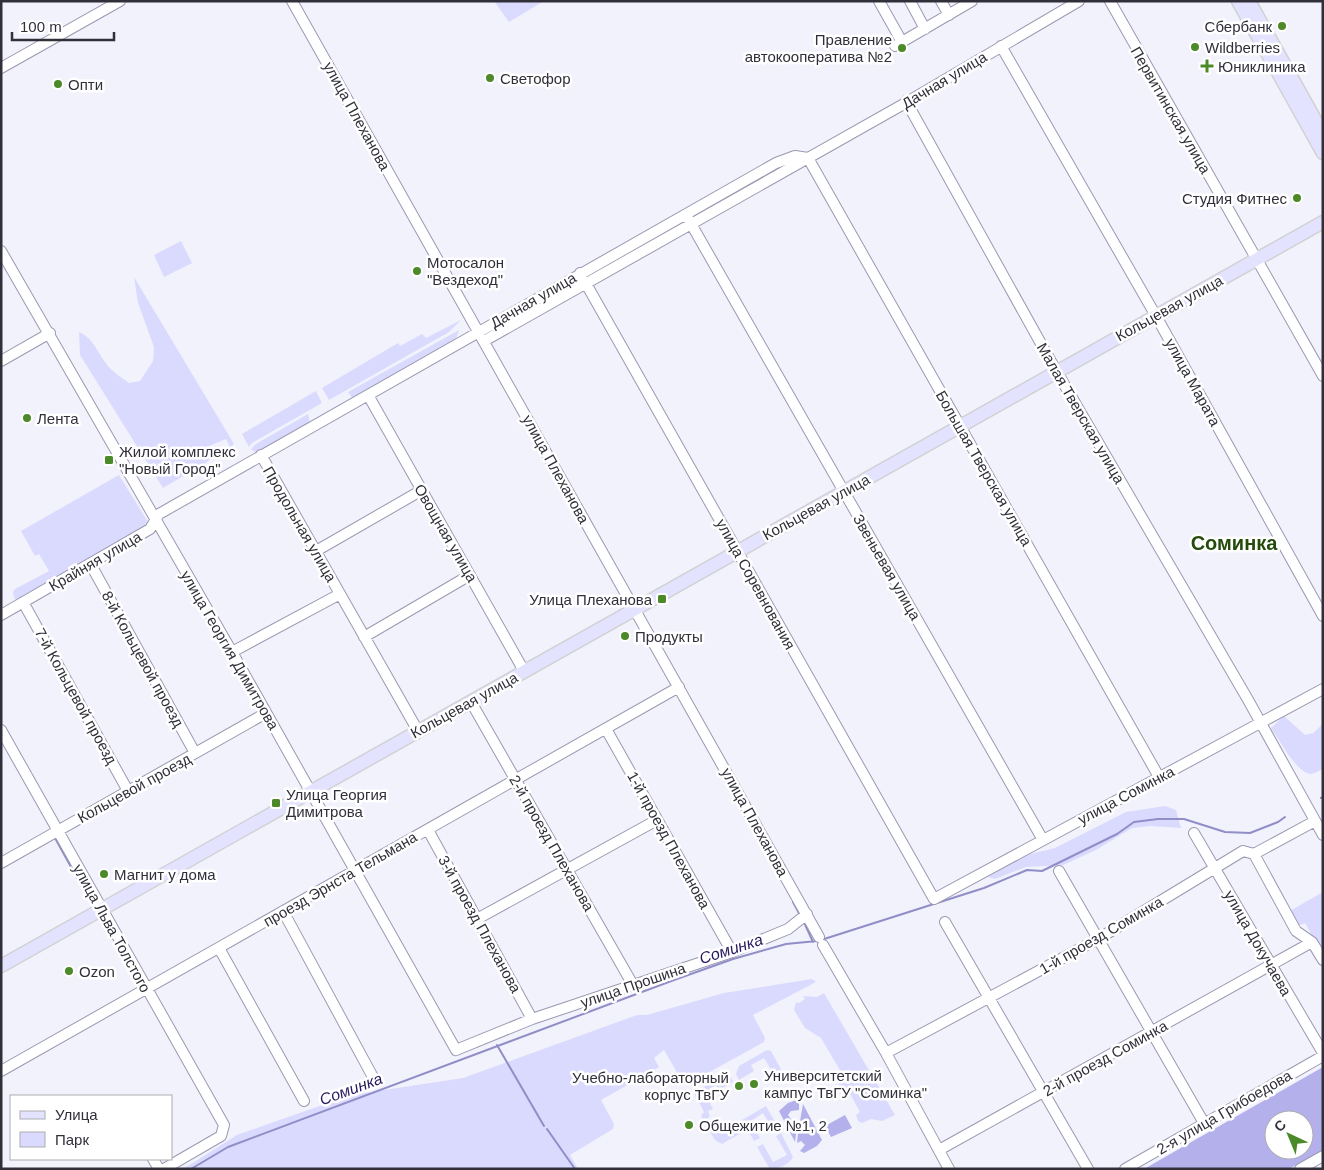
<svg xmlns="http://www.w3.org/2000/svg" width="1324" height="1170" font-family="Helvetica,sans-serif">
  <rect width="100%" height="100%" fill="#f2f2fc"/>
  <path fill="#dadafe" d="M494 1H544L509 22Z
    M181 241 192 263 164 277 154 255Z
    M134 277 234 444 230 447 226 439 209 446 208 453 213 456 207 462 163 488 80 355 79 332C96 339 99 359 113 371 117 375 124 379 129 383L140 381 153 361 154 347 138 303Z
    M461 320 449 332 329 400 322 388 398 343 400 346 422 334 426 338Z
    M459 330 455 342 353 399 348 392Z
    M316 391 322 403 252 443 249 447 242 434Z
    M308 414 310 423 256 453 251 449 256 444Z
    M119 475 148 522 143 530 17 601 14 598 13 592 15 589 49 571 39 554 35 556 21 531Z
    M1284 716 1305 735 1313 733 1323 724V769C1320 770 1314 774 1311 774 1297 774 1279 739 1271 728Z
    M1165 806 1176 810 1181 828 1150 826 1132 828 1096 850 1063 865 1026 867 995 879 988 877 1026 855 1055 848 1126 812Z
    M1323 892V955L1305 923 1296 927 1288 912Z
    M812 979 816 982 753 1015 765 1038 764 1042 686 1085 683 1083 664 1050 654 1058 659 1067 601 1100 614 1124 613 1129 570 1155 578 1169H183L237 1135 351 1095 463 1078 637 1015H647L724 993Z
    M824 993 895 1115 882 1121 871 1119 862 1123 858 1121 856 1115 860 1112 847 1088 841 1089 838 1083 844 1077 821 1038 805 1028 794 1010 796 1002 799 1003 805 999 803 996 817 997Z
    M767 1050 771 1051 784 1075 779 1070 773 1073 764 1058 751 1065 754 1071 739 1080 736 1074 739 1066Z
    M722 1076 731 1077 733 1082 719 1090 716 1085 704 1092 713 1109 708 1111 710 1116 704 1122 701 1116 704 1112 694 1093Z
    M766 1106 779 1129 774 1131 763 1113 751 1121 760 1138 754 1141 742 1120Z
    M741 1120 744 1126 739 1129 741 1133 722 1144 715 1140 706 1125 712 1121 716 1128 724 1129Z
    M781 1133 793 1157C789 1165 778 1169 770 1169L757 1147 763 1144 773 1162 787 1155 776 1136Z"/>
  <path fill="#b3b0ec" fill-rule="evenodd" d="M1323 1067V1150L1289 1169H1144ZM1274 1120H1304V1150H1274Z
    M799 1099V1110L791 1111 788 1115 797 1127 795 1142 779 1111 788 1103Z
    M803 1104 822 1140 817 1146 804 1153 800 1151 805 1145 801 1141 797 1143 798 1133 806 1128 800 1121Z
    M845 1115 852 1128 831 1137 825 1126Z"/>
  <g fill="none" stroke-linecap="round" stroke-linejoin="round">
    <path stroke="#908dc7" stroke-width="2" d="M1321 798 1323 797
      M55 838 91 903
      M793 902 800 915
      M803 920 813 942
      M821 940 984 888 1027 870 1042 871 1117 834 1134 822 1158 819H1184L1225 832 1250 833 1278 822 1285 817
      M497 1045 544 1126
      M547 1129 575 1169
      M191 1169 228 1147 674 980 733 959 786 944 817 941"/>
    <defs>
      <path id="minor" d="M292 1 819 937
        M879 1 902 42
        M910 1 925 29
        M941 1 949 15
        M1110 1 1323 376
        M895 46 972 1
        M1001 46 1156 316 1323 616
        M1 68 120 1
        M906 101 1054 367 1247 698 1323 835
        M808 158 1159 777
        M686 215 1043 840
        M1 251 232 652 456 1050 532 1019 732 952 788 929 807 914
        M580 273 934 899 1323 689
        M484 341 902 105 1079 1
        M1 361 50 333
        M368 395 524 671
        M261 455 418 731
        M316 551 422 490
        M91 565 195 753
        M23 602 128 791
        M1 615 150 529 159 514 776 163 795 156 808 158
        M364 637 470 575
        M232 652 340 594
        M471 702 633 985
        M606 729 732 952
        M1 730 224 1125 221 1136 164 1169
        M428 830 532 1019
        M1194 833 1323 1053
        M1254 854 1296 931 1312 942 1323 960
        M1 863 266 713
        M1059 871 1204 1123
        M283 911 374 1079
        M477 919 657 820
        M945 922 1088 1169
        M823 945 886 1053 949 1169
        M219 948 304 1101
        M886 1053 1098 939 1243 851 1254 854 1315 821
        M1 1071 679 687
        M939 1150 1312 942
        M153 1159 159 1169
        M1125 1169 1323 1056
        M1300 1169 1323 1156"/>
      <path id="major" d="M1238 1 1323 153
        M1249 1 1323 134
        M1 966 1323 222"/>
    </defs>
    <use href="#minor" stroke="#9999b1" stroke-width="12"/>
    <use href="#major" stroke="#d2d1d4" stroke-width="15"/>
    <use href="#minor" stroke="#fff" stroke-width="10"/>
    <use href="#major" stroke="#e4e3ff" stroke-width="12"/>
  </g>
  <g fill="#4c8928" stroke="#fff" stroke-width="2">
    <circle cx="1282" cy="26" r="5"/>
    <circle cx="1195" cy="47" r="5"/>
    <circle cx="902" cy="48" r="5"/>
    <path d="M1204.5 58.5h5v5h5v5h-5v5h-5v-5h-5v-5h5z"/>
    <circle cx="490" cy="78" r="5"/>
    <circle cx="58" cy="84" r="5"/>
    <circle cx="1297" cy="198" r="5"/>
    <circle cx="417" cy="271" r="5"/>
    <circle cx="27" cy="418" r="5"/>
    <rect x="104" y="455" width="10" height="10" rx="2.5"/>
    <rect x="657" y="594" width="10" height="10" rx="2.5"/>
    <circle cx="625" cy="636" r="5"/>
    <rect x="271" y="798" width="10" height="10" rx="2.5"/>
    <circle cx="104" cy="874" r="5"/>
    <circle cx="69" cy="971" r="5"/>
    <circle cx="754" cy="1084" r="5"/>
    <circle cx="739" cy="1086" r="5"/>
    <circle cx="689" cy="1125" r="5"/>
  </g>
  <g text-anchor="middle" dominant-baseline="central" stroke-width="5" stroke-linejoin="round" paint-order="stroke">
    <g font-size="15" fill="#31303a" stroke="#fff" text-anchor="start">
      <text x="1272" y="26" text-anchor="end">Сбербанк</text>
      <text x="892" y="39" text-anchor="end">Правление<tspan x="892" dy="17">автокооператива №2</tspan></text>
      <text x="1205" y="47">Wildberries</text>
      <text x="1218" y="66">Юниклиника</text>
      <text x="500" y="78">Светофор</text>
      <text x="68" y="84">Опти</text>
      <text x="1287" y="198" text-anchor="end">Студия Фитнес</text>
      <text x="427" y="262">Мотосалон<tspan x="427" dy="17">"Вездеход"</tspan></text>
      <text x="37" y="418">Лента</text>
      <text x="119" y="451">Жилой комплекс<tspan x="119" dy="17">"Новый Город"</tspan></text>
      <text x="652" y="599" text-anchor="end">Улица Плеханова</text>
      <text x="635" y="636">Продукты</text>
      <text x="286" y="794">Улица Георгия<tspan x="286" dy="17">Димитрова</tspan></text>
      <text x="114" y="874">Магнит у дома</text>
      <text x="79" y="971">Ozon</text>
      <text x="764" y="1075">Университетский<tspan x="764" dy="17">кампус ТвГУ "Соминка"</tspan></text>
      <text x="729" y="1077" text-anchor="end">Учебно-лабораторный<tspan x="729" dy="17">корпус ТвГУ</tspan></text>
      <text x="699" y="1125">Общежитие №1, 2</text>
    </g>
    <g font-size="15" fill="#31303a" stroke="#fff">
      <text transform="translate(944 80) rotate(-31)">Дачная улица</text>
      <text transform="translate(1171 110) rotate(60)">Первитинская улица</text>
      <text transform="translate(357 116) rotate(61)">улица Плеханова</text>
      <text transform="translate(533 300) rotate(-30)">Дачная улица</text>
      <text transform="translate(1169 308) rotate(-29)">Кольцевая улица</text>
      <text transform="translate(1193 382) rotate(61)">улица Марата</text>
      <text transform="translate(1081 413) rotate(60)">Малая Тверская улица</text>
      <text transform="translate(984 468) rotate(60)">Большая Тверская улица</text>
      <text transform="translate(556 469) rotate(61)">улица Плеханова</text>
      <text transform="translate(816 507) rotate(-29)">Кольцевая улица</text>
      <text transform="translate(300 524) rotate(60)">Продольная улица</text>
      <text transform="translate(446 533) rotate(60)">Овощная улица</text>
      <text transform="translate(95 561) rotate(-30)">Крайняя улица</text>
      <text transform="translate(887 567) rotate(60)">Звеньевая улица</text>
      <text transform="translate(756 584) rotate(61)">улица Соревнования</text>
      <text transform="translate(230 650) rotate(60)">улица Георгия Димитрова</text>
      <text transform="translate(143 659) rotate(61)">8-й Кольцевой проезд</text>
      <text transform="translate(76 696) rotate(61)">7-й Кольцевой проезд</text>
      <text transform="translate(464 705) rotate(-29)">Кольцевая улица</text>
      <text transform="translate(134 788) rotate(-29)">Кольцевой проезд</text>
      <text transform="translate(1126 795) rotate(-28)">улица Соминка</text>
      <text transform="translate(755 822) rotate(61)">улица Плеханова</text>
      <text transform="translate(669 840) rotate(61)">1-й проезд Плеханова</text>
      <text transform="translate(552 843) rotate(60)">2-й проезд Плеханова</text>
      <text transform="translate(340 879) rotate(-30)">проезд Эрнста Тельмана</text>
      <text transform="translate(480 924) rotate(61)">3-й проезд Плеханова</text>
      <text transform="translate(112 928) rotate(61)">улица Льва Толстого</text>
      <text transform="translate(1101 935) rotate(-30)">1-й проезд Соминка</text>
      <text transform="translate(1258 943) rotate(60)">улица Докучаева</text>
      <text transform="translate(633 985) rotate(-19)">улица Прошина</text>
      <text transform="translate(1105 1058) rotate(-29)">2-й проезд Соминка</text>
      <text transform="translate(1224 1112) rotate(-30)">2-я улица Грибоедова</text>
    </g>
    <g font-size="16" font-style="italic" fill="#28195e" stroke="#fff">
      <text transform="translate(731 949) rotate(-18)">Соминка</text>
      <text transform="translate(351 1089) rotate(-20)">Соминка</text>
    </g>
    <g font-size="20" font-weight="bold" fill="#254b0c" stroke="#fff">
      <text x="1234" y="543">Соминка</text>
    </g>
  </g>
  <rect width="1324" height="1170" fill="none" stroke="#31303a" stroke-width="5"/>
  <rect x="10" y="1095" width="162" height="65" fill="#ffffff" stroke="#adacb0"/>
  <rect x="20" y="1111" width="25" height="8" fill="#e4e3ff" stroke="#adacb0"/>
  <text x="55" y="1120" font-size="15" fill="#31303a">Улица</text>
  <rect x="20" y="1132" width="25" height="15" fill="#dadafe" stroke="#adacb0"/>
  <text x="55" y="1145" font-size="15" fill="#31303a">Парк</text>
  <g transform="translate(1289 1135) rotate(316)"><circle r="24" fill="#ffffff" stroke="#adacb0"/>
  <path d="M0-4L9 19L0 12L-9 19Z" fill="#4c8928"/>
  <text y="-8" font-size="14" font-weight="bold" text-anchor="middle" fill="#31303a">С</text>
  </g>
  <path d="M12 32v8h102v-8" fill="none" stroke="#31303a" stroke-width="2.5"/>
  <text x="20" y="32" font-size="15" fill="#31303a" stroke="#ffffff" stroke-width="4" paint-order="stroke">100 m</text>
</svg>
